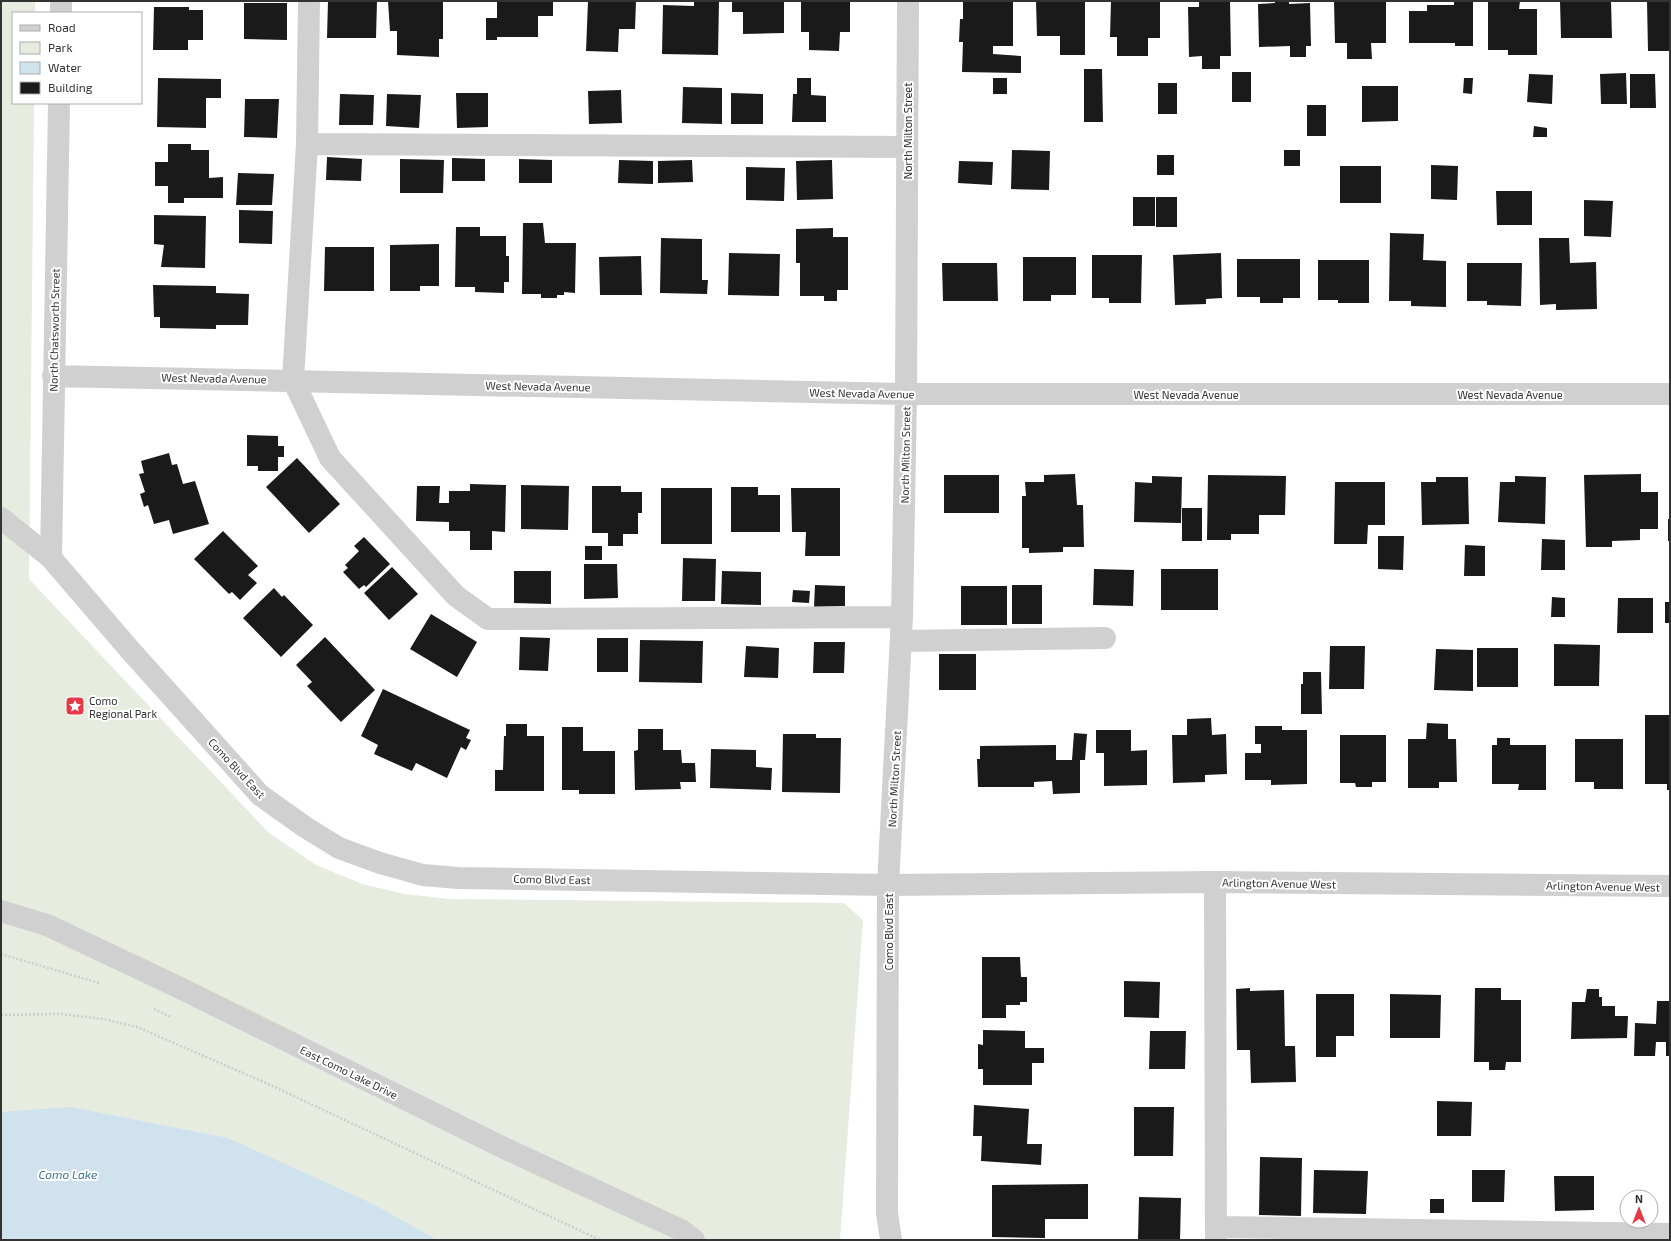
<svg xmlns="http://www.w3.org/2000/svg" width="1671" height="1241" font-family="'Exo 2',sans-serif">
  <rect width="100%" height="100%" fill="#fff"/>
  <path fill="#e6ecdf" d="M1 1H35V13H13V103H34L29 579 269 833 316 865 362 884 405 894 449 899 844 903 863 920 840 1240H1Z"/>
  <path fill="#cfe2ee" d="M71 1107 228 1138 373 1204 437 1240H1V1112Z"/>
  <path fill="#1a1a1a" d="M328 1H377L376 38H327Z
    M388 1 443 2V39H439V57L397 55V31H390Z
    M497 1H553V16H538V37H497V40H486V18H497Z
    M588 1H636L635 29H619L618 52 586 51Z
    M694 1H719L718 55 662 54 663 5 694 6Z
    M732 1H784V33L743 34V12H732Z
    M801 1H850V32H840L839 51 809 50V32H801Z
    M963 1H1013V46H993V54L1021 56V73L962 72 963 42H959L960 19H963Z
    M1036 1H1085V55H1060V36H1037Z
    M1111 1H1160V38H1148V56H1117V37H1110Z
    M1207 1H1230L1231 56H1220V69H1202V56L1189 57 1188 7H1199V2Z
    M1275 1H1289V4L1310 3 1311 46H1306V57H1290V46L1259 47 1258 4 1275 3Z
    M1334 1H1386V43H1371L1372 59H1347V43H1335Z
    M1454 1H1473V46H1455V43H1409V11H1427V5H1454Z
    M1488 1H1520L1519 9H1537V55H1508V50H1488Z
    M1560 1H1611L1612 38H1561Z
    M1647 1H1670V51H1648Z
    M244 3H287V40L244 39Z
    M154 7H189V10H203V40H188V50H153Z
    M1084 69H1102L1103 122H1084Z
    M1232 72H1251V102H1232Z
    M1626 73 1627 104H1601L1600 74Z
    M1529 74 1553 75 1552 104 1527 102Z
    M1630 74H1655L1656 108H1630Z
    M158 78 221 79V98H206V128L157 127Z
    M797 78H811V95L826 96V122H792L793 94H797Z
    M993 78H1007V94H993Z
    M1464 78H1473L1472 94 1463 93Z
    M1158 83H1177V114H1158Z
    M1362 86H1398V121L1362 122Z
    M683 87 722 88V124L682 123Z
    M621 90 622 123 589 124 588 91Z
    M456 93H488V127L457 128Z
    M731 93 763 94V124H731Z
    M340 94 374 95 373 125H339Z
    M387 94 421 95 419 128 386 126Z
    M245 99H279L277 138 244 137Z
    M1307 105H1326V136H1307Z
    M1534 126 1547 128V137H1533Z
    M168 144H191V150H209V178L223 177V198H184V203H168V186H155V162H168Z
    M1012 150 1050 151 1049 190 1011 189Z
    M1284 150H1300V166H1284Z
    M1157 155H1174V175H1157Z
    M327 157 362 159 361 181 326 180Z
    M452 158 485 159V181H452Z
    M400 159 444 160 443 193H400Z
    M519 159 552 160V183H519Z
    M619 160 653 161V184L618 183Z
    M692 160 693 182 658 183V161Z
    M832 160 833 199 797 200 796 161Z
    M959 161 993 162 992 185 958 183Z
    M1431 165 1458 166 1457 200 1431 199Z
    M1340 166H1381V203H1340Z
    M746 167 785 168 784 201 746 200Z
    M238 173 274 174 272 205H236Z
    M1496 191H1532V225H1497Z
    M1133 197H1155V226H1133Z
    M1156 197H1177V227H1156Z
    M1584 200 1613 201 1611 237 1584 236Z
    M239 210 273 211 272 244 239 243Z
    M154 215 206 216 205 268 161 267 164 245 154 244Z
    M523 223H543L545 243H576L575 293 564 292V295H557V298H541V294H522Z
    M456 227H480V236H506V256H509V282H504V293L475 292V287H455Z
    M833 228V237H848V290H837V301H824V296H800V263H796V229Z
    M1390 233 1424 234 1423 260 1446 261V307L1411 306V301H1389Z
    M661 238 702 239V280H708L707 294 660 293Z
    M1539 238H1569L1570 263 1596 262 1597 309 1556 310V304L1540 305Z
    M439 244V286H420V291H390V245Z
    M325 247H374V291H324Z
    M729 253 780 254 779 296 728 295Z
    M1221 253 1222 298 1206 299V304L1175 305 1173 255Z
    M1092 255H1142L1141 303H1109V298H1092Z
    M641 256 642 295H600L599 257Z
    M1023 257H1076V295H1051V301H1023Z
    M1237 259H1300V298H1283V303H1260V297H1237Z
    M1318 260H1369V303H1338V300H1318Z
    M942 263H997L998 301H943Z
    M1467 263H1522L1521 306 1487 305V301H1467Z
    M153 285 216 286V293L249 294 248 325H216V329L160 328V317H154Z
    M247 435 278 436V446H284V457H278V471H258V466H247Z
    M169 453 172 465 177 464 183 484 195 481 209 524 173 534 169 520 154 524 148 505 144 507 140 494 145 492 139 474 144 473 141 461Z
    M297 458 340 504 309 533 266 487Z
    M1075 474 1077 505H1083L1084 547H1063V552L1029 553V548H1022V496H1026L1025 482H1044V475Z
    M1641 474V492H1658V529H1640V540L1612 541V547H1586L1584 475Z
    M944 475H999V513H944Z
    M1208 475 1286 476 1285 515H1259V534H1231V540H1207Z
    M1152 476 1182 477 1181 523 1134 522 1135 482 1152 483Z
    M1515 476 1546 477 1545 524 1498 522 1500 482H1515Z
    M1436 477H1468L1469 524 1422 525 1421 482H1436Z
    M1335 482H1385V525H1368L1367 544H1334Z
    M470 484 506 485 505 532 492 531V550H470V531H449V522L416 521 417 486H440L439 503H449V491H470Z
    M521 485 569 486 568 530 521 529Z
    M592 486H621V492H642V513H638V534H623V546H608V533H592Z
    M731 487H758V495H780V532H731Z
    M661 488H712V544H661Z
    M791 488H840V556H805L806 532H792Z
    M1182 508H1202V541H1182Z
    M1668 519H1670V541H1668Z
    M223 531 258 566 248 575 257 583 240 600 232 592 229 594 194 559Z
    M1378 536H1404L1403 570 1378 569Z
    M364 537 390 564 366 587 364 585 359 589 343 572 348 568 345 565 359 551 354 546Z
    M1542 539 1565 540V570H1541Z
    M1465 545 1485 546V576H1464Z
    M585 546H602V560H585Z
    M683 558 716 559 715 601H682Z
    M584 564H617L618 598 584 599Z
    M392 567 418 594 389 620 364 593Z
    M1094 569 1134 570 1133 606 1093 605Z
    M1161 569H1218V610H1161Z
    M514 571H551V604L514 603Z
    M722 571 761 572V605L721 604Z
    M815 585 845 586V606L814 607Z
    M1012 585H1042V624H1012Z
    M961 586H1007V625H961Z
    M274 588 282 597 284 595 313 625 281 657 243 618Z
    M793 590 810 591 809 603 792 602Z
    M1552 597 1565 598V617H1551Z
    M1618 598H1653V633H1617Z
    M1665 602H1670V623H1665Z
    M431 614 477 642 457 677 410 649Z
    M325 637 375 690 341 722 307 686 312 682 296 665Z
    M520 637 550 638 548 671 519 670Z
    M597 638H628V672H597Z
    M640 640 703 641 702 683 639 682Z
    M814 642H845L844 673H813Z
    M1554 644 1600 645 1599 686H1554Z
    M746 646 779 648 778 678 744 677Z
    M1330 646H1365L1364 689H1329Z
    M1477 648H1518V687H1477Z
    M1436 649 1473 650V691L1434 690Z
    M939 654H976V690H939Z
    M1303 672H1321L1322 714H1301V684H1303Z
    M383 689 470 730 466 738 471 740 466 750 461 747 447 778 416 763 412 771 374 754 378 745 361 736Z
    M1645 715H1670V790H1667V784H1645Z
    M1211 718 1212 735 1226 734 1227 774 1205 775V782L1173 783 1172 735H1187V719Z
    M1427 723 1448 724V739H1456L1457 782H1439V788H1408V739H1426Z
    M506 724H527V736H544V791H495V770H503L504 736H506Z
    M1255 726H1282V730H1307V784L1271 785V780H1245V753H1261V744H1255Z
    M562 727H583V751H615V794H579V790H562Z
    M638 729H663V750H681L682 763H695L696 782H680L681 789 635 790 634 751 638 750Z
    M1096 730H1131V751L1147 750V785L1104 786V753H1096Z
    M1074 733 1087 734 1085 760H1080V793L1053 794 1052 781 1034 782V787H978L977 759H980V746L1056 745V760H1072Z
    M783 734H816V738H841L840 793 782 792Z
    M1340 735H1386V782H1372V787H1356L1355 783H1340Z
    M1497 738H1510V745H1546V790H1518L1519 784H1492V745H1497Z
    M1575 739H1623V789H1594V782H1575Z
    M711 749 756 750V767L772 768 771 790 710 788Z
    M982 957H1020L1021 977H1027V1002H1020V1005H1006V1018H982Z
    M1124 981 1160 982 1159 1018 1124 1017Z
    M1250 988V991L1284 990 1285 1046H1295L1296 1082 1251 1083 1250 1050H1237L1236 989Z
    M1475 988H1501V1000H1521V1062H1506L1505 1070H1489V1062H1474Z
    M1587 989H1599V997H1602V1006H1615V1016H1628L1627 1038 1571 1039 1572 1002H1585Z
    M1316 994H1354V1036H1336V1057H1316Z
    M1390 994 1441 995 1440 1038H1390Z
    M1657 1001H1670V1056H1666V1042H1656L1655 1056H1634L1635 1023 1656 1024Z
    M983 1030 1025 1031V1048H1044V1063H1032V1085H983V1069H978V1044L983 1045Z
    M1150 1031H1186L1185 1069H1149Z
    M1437 1101 1472 1102 1471 1136H1437Z
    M974 1105 1029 1109 1027 1144H1042L1041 1165 981 1161 982 1136H973Z
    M1134 1107H1174L1173 1156H1134Z
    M1260 1157 1302 1158 1301 1216 1259 1215Z
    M1314 1170 1368 1171 1366 1214 1313 1213Z
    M1472 1170H1505L1504 1202H1472Z
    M1554 1176H1594V1210L1555 1211Z
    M1088 1184V1219H1045V1238L992 1237V1185Z
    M1139 1197 1181 1198 1180 1240H1138Z
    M1430 1199H1444V1213H1430Z"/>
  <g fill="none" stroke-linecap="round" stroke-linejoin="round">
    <path stroke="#cdcdcd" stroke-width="2.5" stroke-dasharray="2 2" stroke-linecap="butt" d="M1 954 99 983
      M154 1009 171 1017
      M1 1015 60 1014 103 1019 137 1027 266 1083 600 1240"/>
    <path stroke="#d0d0d0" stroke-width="22" d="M309 1 307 144 293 380 330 458 456 596 488 619 902 617
      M61 13V1
      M307 144 907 147
      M53 376 906 394H1670
      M1 518 51 558 130 650 260 795 305 827 339 848 380 863 423 875 458 878 888 885 1215 882 1670 886
      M51 558 59 103
      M901 641 1105 638
      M1215 882 1216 1240
      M1 911 47 925 176 986 506 1149 681 1230 694 1240
      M1216 1227 1670 1234
      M891 1240 887 1213 888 885 902 617 906 394 908 1"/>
  </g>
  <defs>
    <symbol id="sight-square" viewBox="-11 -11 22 22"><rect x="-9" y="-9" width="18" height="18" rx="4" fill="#e63946" stroke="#fff"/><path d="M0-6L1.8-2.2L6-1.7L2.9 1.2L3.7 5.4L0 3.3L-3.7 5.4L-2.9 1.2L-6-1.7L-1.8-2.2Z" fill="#fff"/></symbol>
  </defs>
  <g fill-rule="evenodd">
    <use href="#sight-square" x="64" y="695" width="22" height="22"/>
  </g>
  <g text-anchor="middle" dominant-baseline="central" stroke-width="4" stroke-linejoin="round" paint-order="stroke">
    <g font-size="11" fill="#333" stroke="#fff">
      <text transform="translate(907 131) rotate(-90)">North Milton Street</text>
      <text transform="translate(54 330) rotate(-89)">North Chatsworth Street</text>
      <text transform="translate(214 378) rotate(1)">West Nevada Avenue</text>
      <text transform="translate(538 386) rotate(1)">West Nevada Avenue</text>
      <text transform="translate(862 393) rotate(1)">West Nevada Avenue</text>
      <text x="1186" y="394">West Nevada Avenue</text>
      <text x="1510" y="394">West Nevada Avenue</text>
      <text transform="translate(905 455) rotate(-89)">North Milton Street</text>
      <text transform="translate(237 768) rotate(47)">Como Blvd East</text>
      <text transform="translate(894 779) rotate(-87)">North Milton Street</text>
      <text transform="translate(552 879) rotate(1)">Como Blvd East</text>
      <text transform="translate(1279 883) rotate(1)">Arlington Avenue West</text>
      <text transform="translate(1603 886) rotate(1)">Arlington Avenue West</text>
      <text transform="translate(888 932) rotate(-90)">Como Blvd East</text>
      <text transform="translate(349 1072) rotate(26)">East Como Lake Drive</text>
    </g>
    <g font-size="11" fill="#333" stroke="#fff" text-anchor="start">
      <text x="89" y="700">Como<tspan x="89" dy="13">Regional Park</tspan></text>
    </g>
    <g font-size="12" font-style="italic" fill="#3f7597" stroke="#fff">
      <text x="68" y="1174">Como Lake</text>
    </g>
  </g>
  <rect width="1671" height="1241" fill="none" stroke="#333333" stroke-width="4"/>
  <rect x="12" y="12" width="130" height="92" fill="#ffffff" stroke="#adadad"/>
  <rect x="20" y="25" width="20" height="6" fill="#d0d0d0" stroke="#adadad"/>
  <text x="48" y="32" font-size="12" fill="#333333">Road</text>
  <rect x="20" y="42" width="20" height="12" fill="#e6ecdf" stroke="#adadad"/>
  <text x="48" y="52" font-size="12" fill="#333333">Park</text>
  <rect x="20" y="62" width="20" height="12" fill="#cfe2ee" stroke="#adadad"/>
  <text x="48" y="72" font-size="12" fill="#333333">Water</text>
  <rect x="20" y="82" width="20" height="12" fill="#1a1a1a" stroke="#adadad"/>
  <text x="48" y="92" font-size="12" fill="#333333">Building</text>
  <g transform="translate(1639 1209)"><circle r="19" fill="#ffffff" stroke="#adadad"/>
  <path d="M0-3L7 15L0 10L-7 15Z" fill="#e63946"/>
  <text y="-6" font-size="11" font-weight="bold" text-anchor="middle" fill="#333333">N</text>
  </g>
</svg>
